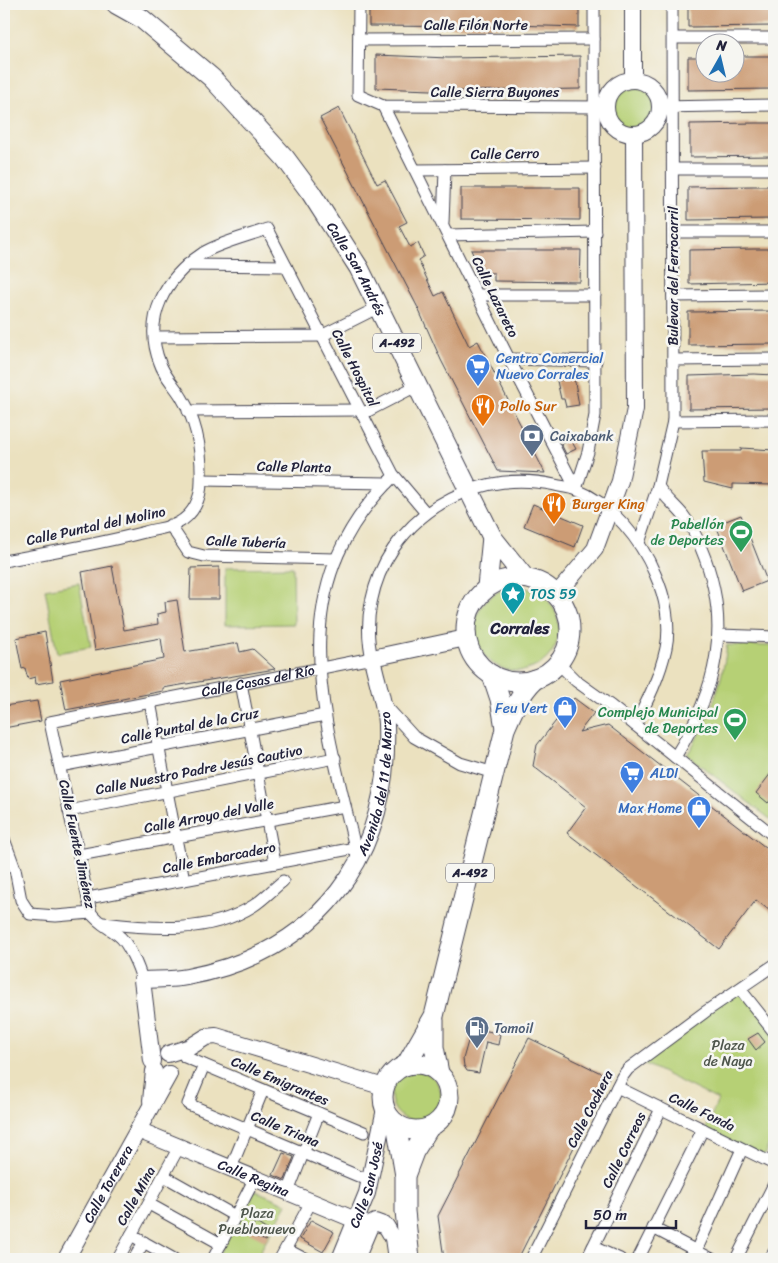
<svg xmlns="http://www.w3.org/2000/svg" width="778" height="1263" font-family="Sriracha,sans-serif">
  <rect width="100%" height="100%" fill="#f6f6f2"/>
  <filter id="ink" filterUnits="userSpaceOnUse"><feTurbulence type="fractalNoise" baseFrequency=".02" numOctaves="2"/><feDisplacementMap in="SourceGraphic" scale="10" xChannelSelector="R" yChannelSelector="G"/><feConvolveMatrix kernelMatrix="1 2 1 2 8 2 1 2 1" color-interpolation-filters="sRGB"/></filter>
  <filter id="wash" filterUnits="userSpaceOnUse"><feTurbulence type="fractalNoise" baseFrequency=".0096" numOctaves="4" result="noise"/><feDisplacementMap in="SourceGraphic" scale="20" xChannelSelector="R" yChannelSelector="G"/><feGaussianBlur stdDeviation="1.12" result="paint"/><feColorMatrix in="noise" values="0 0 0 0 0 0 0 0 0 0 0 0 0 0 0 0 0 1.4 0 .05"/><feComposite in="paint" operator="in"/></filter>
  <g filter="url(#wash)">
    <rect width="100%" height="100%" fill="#ebe1bf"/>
    <path fill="#b6d075" stroke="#6c7958" d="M610 107a23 23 0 1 1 46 0a23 23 0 1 1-46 0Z
      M293 567 294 624 225 625V568Z
      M79 583 91 647 57 653 45 589Z
      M475 629a42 42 0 1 1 84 0a42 42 0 1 1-84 0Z
      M727 645 774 646V822L687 755C709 720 722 686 727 645Z
      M740 989 774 1032V1130L763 1159 705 1131 718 1100 639 1061Z
      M391 1096a25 25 0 1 1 50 0a25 25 0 1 1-50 0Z
      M254 1190 287 1204 256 1259H216Z"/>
    <g id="blocks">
      <path fill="#cc9c75" d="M369 4H579V27L513 25V27L369 26Z
        M688 4H774V26L688 27Z
        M376 55 448 58 580 56V89L459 91 376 88Z
        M736 56H774V89L688 90V57H706V72H736Z
        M339 108 377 184 385 180 407 222 399 226 410 247 418 243 424 256 418 260 435 296 443 292 469 346 478 341 545 473 498 471 441 360 417 306 320 118Z
        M755 123H774V156L690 157V124Z
        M753 186H774V219L688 220V187Z
        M461 188H580V220L461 219Z
        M755 249H774V282L689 284V250Z
        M471 250H581L580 282 494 281V273L478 272V265Z
        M774 311V344L688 345V312Z
        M754 374 774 375V408L689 409V376Z
        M574 377 579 405 566 407 564 399H561L557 381Z
        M571 440 576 449 566 454 561 444Z
        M741 448 774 450V485L733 484V489L704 482 702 451H741Z
        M533 504 583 525 575 547 524 526Z
        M741 515 767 581 742 591 716 525Z
        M112 566 124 630 158 624 157 614 166 612 165 602 177 600 185 652 238 643 240 652 253 649 275 669 163 688V691L66 710 60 680 164 659 161 638 95 650 82 572Z
        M219 567V599H190L191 568Z
        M45 632 53 681 36 684 35 677 28 679 25 668 22 669 16 638Z
        M574 698 594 713 579 732 608 725 774 854V914L756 900 719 949 567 833 586 807 533 766 537 745Z
        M37 701 41 721 4 728V706Z
        M774 769V796L768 803 756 793Z
        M475 1028 500 1034 498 1045 486 1042 479 1073 467 1071 464 1066 463 1059 469 1038 473 1039Z
        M758 1033 765 1042 756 1050 748 1039Z
        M529 1038 609 1077 518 1259H444L438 1216Z
        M283 1153 294 1157 285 1180 273 1175Z
        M311 1220 334 1232 323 1252 300 1239Z
        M255 1222 270 1232 265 1241 249 1233Z"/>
    </g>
  </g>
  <g filter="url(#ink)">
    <use href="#blocks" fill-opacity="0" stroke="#403f4f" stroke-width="1"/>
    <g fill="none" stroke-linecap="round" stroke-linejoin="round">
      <defs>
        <g id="street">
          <path d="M359 4 358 95 383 106 607 107"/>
          <path d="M673 38H774"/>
          <path d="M359 40 594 39"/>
          <path d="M383 106 509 359 576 489"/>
          <path d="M661 107 774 105"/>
          <path d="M673 169H774"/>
          <path d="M416 170 595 168"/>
          <path d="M443 223 445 170"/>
          <path d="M673 232H774"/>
          <path d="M448 235 595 232"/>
          <path d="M187 265 286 266"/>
          <path d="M478 295H595"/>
          <path d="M673 296 774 295"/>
          <path d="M155 337 321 336 379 307"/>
          <path d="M509 359 596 361"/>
          <path d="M673 360 774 359"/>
          <path d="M188 411 360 410"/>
          <path d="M362 414 418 385"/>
          <path d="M673 421 774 420"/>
          <path d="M202 480 387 483"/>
          <path d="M658 486C664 497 675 505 683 515 690 524 697 537 701 548 733 624 717 690 675 757"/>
          <path d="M576 489 588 452 595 415 594 4"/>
          <path d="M170 525 188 552 204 556 336 559"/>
          <path d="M639 543 658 486 673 421 672 4"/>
          <path d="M4 561C51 552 99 544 145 532 155 529 169 528 178 523 193 515 201 499 201 482 202 453 198 424 182 398 176 387 164 376 160 363 142 318 165 278 203 253 219 243 248 236 267 229L393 474 426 513"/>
          <path d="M720 635 774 637"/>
          <path d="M558 663 576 681 611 706 774 836"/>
          <path d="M241 683 275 863"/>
          <path d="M150 702 184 880"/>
          <path d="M384 704 414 737 460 763 494 773"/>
          <path d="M60 766 325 715"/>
          <path d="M69 811 335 758"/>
          <path d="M4 839 15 869 21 900 30 914 56 916 91 913"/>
          <path d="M79 855 345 806"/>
          <path d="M358 861C327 721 275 591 394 476"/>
          <path d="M88 898 355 848"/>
          <path d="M103 923C153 929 209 934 253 906 264 899 273 889 283 881"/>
          <path id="s1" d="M142 980C139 968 128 942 118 935 108 927 99 924 91 913L50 722 372 658C363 622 372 580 393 549 429 497 492 471 555 485 562 487 570 487 577 490 612 504 641 540 655 574 665 596 671 624 666 648 660 676 648 700 635 725"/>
          <path d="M740 989 774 1032"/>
          <path d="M185 1057 364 1132"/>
          <path d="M204 1065 188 1104 370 1181"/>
          <path d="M617 1087 774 1164"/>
          <path d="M231 1168 263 1090"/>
          <path d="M164 1176 235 1216"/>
          <path d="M288 1192 319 1113"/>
          <path d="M149 1204 221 1244"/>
          <path d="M653 1228 712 1259"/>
          <path d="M131 1235 174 1259"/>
          <path d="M593 1247 620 1259"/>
          <path d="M286 1249 305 1259"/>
          <path d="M696 1251 742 1149"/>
          <path d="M118 1259 179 1147"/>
          <path d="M134 1259 144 1242"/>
          <path d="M213 1259 255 1178"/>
          <path d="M280 1259 311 1202"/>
          <path d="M531 1259 622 1077 628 1069 705 1012 774 965"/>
          <path d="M587 1259 661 1109"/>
          <path d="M638 1259 703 1129"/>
          <path d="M736 1259 774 1184"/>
          <path d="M770 1259 774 1252"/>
        </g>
        <g id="secondary">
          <path d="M633 4V80"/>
          <circle cx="633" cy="107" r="27"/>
          <path d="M557 594 595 549 620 481 635 409 634 134"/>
          <path d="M168 1054 190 1047 206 1037 216 1036 384 1087"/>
          <path id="s2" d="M152 1061 142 980C157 979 173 980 187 977 319 952 391 858 386 724 385 703 376 679 372 658L466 638"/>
          <path d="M151 1101 154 1071"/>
          <path id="s3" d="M138 1130 370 1226"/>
          <path d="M370 1226 375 1222 386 1226 393 1238 396 1259"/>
          <path id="s4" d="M66 1259 169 1074"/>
          <path id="s5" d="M340 1259 367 1193 385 1109"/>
          <path d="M356 1259 370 1226"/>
        </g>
        <g id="primary">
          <path id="s6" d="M116 4 141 18 212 78 285 158 311 193 359 268 492 537 525 578"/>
          <circle cx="518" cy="630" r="52"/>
          <path d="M487 587 492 537"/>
          <path d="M492 675 500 699 505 728"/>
          <path d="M434 1020V1047L439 1073"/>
          <circle cx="416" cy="1097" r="33"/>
          <path d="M406 1065 434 1016 505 729C513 710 520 694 535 679"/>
          <path d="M396 1123 405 1176V1211L410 1259"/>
          <path d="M406 1173 414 1152 429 1128"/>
        </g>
      </defs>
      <use href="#street" stroke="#403f4f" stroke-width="13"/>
      <use href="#secondary" stroke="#403f4f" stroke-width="18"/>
      <use href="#primary" stroke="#403f4f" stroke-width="21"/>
      <use href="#street" stroke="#fff" stroke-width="11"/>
      <use href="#secondary" stroke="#fff" stroke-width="16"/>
      <use href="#primary" stroke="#fff" stroke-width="19"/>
    </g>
  </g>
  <defs>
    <symbol id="supermarket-pin" viewBox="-11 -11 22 30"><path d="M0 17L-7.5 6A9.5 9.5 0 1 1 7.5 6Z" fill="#3f7fe0" stroke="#f6f6f2"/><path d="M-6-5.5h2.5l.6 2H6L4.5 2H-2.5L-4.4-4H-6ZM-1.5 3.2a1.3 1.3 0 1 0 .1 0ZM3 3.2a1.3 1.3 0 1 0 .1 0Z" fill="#fff"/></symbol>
    <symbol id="restaurant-pin" viewBox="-11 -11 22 30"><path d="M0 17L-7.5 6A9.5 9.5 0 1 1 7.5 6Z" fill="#e8710a" stroke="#f6f6f2"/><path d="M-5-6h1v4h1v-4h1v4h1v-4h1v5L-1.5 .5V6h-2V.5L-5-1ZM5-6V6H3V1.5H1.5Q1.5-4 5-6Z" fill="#fff"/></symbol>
    <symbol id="bank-pin" viewBox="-11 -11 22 30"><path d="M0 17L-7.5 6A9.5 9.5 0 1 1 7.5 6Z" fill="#5c6f8a" stroke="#f6f6f2"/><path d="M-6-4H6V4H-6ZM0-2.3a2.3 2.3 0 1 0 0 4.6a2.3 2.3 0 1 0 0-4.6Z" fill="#fff"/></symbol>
    <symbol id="stadium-pin" viewBox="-11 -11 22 30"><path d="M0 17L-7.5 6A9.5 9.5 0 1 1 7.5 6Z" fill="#2e9e5b" stroke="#f6f6f2"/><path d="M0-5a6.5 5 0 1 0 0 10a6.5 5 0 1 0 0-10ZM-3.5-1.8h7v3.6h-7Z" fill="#fff"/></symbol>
    <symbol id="sight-pin" viewBox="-11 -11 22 30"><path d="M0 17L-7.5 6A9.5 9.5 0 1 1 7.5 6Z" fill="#0f9aa8" stroke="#f6f6f2"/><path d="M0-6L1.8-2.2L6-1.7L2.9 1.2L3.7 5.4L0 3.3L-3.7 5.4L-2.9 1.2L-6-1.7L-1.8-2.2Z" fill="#fff"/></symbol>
    <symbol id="shop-pin" viewBox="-11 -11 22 30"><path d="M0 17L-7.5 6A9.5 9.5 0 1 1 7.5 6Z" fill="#3f7fe0" stroke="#f6f6f2"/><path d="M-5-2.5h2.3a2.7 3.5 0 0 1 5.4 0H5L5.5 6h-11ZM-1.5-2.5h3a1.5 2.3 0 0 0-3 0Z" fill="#fff"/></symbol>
    <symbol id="fuel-pin" viewBox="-11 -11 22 30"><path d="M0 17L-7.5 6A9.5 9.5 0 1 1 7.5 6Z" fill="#5c6f8a" stroke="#f6f6f2"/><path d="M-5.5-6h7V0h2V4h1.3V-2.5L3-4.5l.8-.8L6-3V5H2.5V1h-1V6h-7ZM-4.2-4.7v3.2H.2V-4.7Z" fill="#fff"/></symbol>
  </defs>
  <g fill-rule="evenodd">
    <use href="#supermarket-pin" x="464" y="352" width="28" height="38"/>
    <use href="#restaurant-pin" x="469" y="392" width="28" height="38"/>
    <use href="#bank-pin" x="518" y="422" width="28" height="38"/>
    <use href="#restaurant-pin" x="540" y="490" width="28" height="38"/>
    <use href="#stadium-pin" x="727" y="518" width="28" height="38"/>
    <use href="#sight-pin" x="499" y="580" width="28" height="38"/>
    <use href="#shop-pin" x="551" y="694" width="28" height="38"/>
    <use href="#stadium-pin" x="721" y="706" width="28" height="38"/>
    <use href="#supermarket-pin" x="618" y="759" width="28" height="38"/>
    <use href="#shop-pin" x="685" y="794" width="28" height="38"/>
    <use href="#fuel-pin" x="463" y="1014" width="28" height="38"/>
  </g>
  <g text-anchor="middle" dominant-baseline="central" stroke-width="5" stroke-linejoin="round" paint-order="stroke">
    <g fill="#f6f6f2" stroke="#626272" stroke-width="1">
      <rect x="373" y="333.5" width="48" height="19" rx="4"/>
      <rect x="446" y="863.5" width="48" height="19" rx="4"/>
    </g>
    <g font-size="12" font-weight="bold" fill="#22223b">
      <text x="397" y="343">A-492</text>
      <text x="470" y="873">A-492</text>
    </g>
    <g font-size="14" fill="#22223b" stroke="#f6f6f2">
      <text x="476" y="25">Calle Filón Norte</text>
      <text x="495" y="92">Calle Sierra Buyones</text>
      <text transform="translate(505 154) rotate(-1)">Calle Cerro</text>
      <text stroke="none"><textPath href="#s6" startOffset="362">Calle San Andrés</textPath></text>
      <text transform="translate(673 276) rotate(-90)">Bulevar del Ferrocarril</text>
      <text transform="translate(495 297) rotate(64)">Calle Lazareto</text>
      <text transform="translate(355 368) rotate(63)">Calle Hospital</text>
      <text transform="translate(294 467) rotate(1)">Calle Planta</text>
      <text transform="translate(96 526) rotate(-12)">Calle Puntal del Molino</text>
      <text transform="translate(246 542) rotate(2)">Calle Tubería</text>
      <text stroke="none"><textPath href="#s1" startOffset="494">Calle Casas del Río</textPath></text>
      <text transform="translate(190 726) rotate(-11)">Calle Puntal de la Cruz</text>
      <text transform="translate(199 770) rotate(-11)">Calle Nuestro Padre Jesús Cautivo</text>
      <text stroke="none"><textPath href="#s2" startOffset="421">Avenida del 11 de Marzo</textPath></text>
      <text transform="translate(209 816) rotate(-11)">Calle Arroyo del Valle</text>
      <text transform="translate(77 844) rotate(78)">Calle Fuente Jiménez</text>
      <text transform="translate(219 858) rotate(-11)">Calle Embarcadero</text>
      <text transform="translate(280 1081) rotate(23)">Calle Emigrantes</text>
      <text transform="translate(590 1109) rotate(-63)">Calle Cochera</text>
      <text transform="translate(702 1112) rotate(26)">Calle Fonda</text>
      <text transform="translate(285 1129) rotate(23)">Calle Triana</text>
      <text transform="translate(624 1150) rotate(-64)">Calle Correos</text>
      <text stroke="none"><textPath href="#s3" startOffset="125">Calle Regina</textPath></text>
      <text stroke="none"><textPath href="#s4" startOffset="86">Calle Torerera</textPath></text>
      <text stroke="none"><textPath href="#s5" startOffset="79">Calle San José</textPath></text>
      <text transform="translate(136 1196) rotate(-61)">Calle Mina</text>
    </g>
    <g font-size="14" fill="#366cbe" stroke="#f6f6f2" text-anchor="start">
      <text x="496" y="358">Centro Comercial<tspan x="496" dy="16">Nuevo Corrales</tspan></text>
      <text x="548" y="708" text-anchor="end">Feu Vert</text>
      <text x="650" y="773">ALDI</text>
      <text x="682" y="808" text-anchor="end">Max Home</text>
    </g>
    <g font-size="14" fill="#c56008" stroke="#f6f6f2" text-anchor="start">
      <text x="500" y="406">Pollo Sur</text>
      <text x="572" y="504">Burger King</text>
    </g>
    <g font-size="14" fill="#4e5e75" stroke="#f6f6f2" text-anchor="start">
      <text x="550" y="436">Caixabank</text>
      <text x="494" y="1028">Tamoil</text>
    </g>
    <g font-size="14" fill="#27864d" stroke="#f6f6f2" text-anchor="end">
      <text x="724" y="524">Pabellón<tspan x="724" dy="16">de Deportes</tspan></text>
      <text x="718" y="712">Complejo Municipal<tspan x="718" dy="16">de Deportes</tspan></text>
    </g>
    <g font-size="14" fill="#0d838f" stroke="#f6f6f2" text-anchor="start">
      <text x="530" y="594">TOS 59</text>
    </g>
    <g font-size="14" fill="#4e564c" stroke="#f6f6f2">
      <text x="728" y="1045">Plaza<tspan x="728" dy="16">de Naya</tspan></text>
      <text x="257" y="1213">Plaza<tspan x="257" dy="16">Pueblonuevo</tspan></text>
    </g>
    <g font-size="16" font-weight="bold" fill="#22223b" stroke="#f6f6f2">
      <text x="520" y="628">Corrales</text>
    </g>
  </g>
  <rect width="778" height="1263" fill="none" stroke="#f6f6f2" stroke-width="20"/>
  <g transform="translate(720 58) rotate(8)"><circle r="24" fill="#f6f6f2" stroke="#a1a1a9"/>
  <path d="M0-4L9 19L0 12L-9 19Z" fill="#1f6fb2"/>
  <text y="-8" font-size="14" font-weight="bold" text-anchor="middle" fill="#22223b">N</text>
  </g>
  <path d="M586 1220v8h90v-8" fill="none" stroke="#22223b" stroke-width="2.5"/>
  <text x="593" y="1220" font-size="15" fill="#22223b" stroke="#f6f6f2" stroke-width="4" paint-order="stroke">50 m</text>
</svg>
